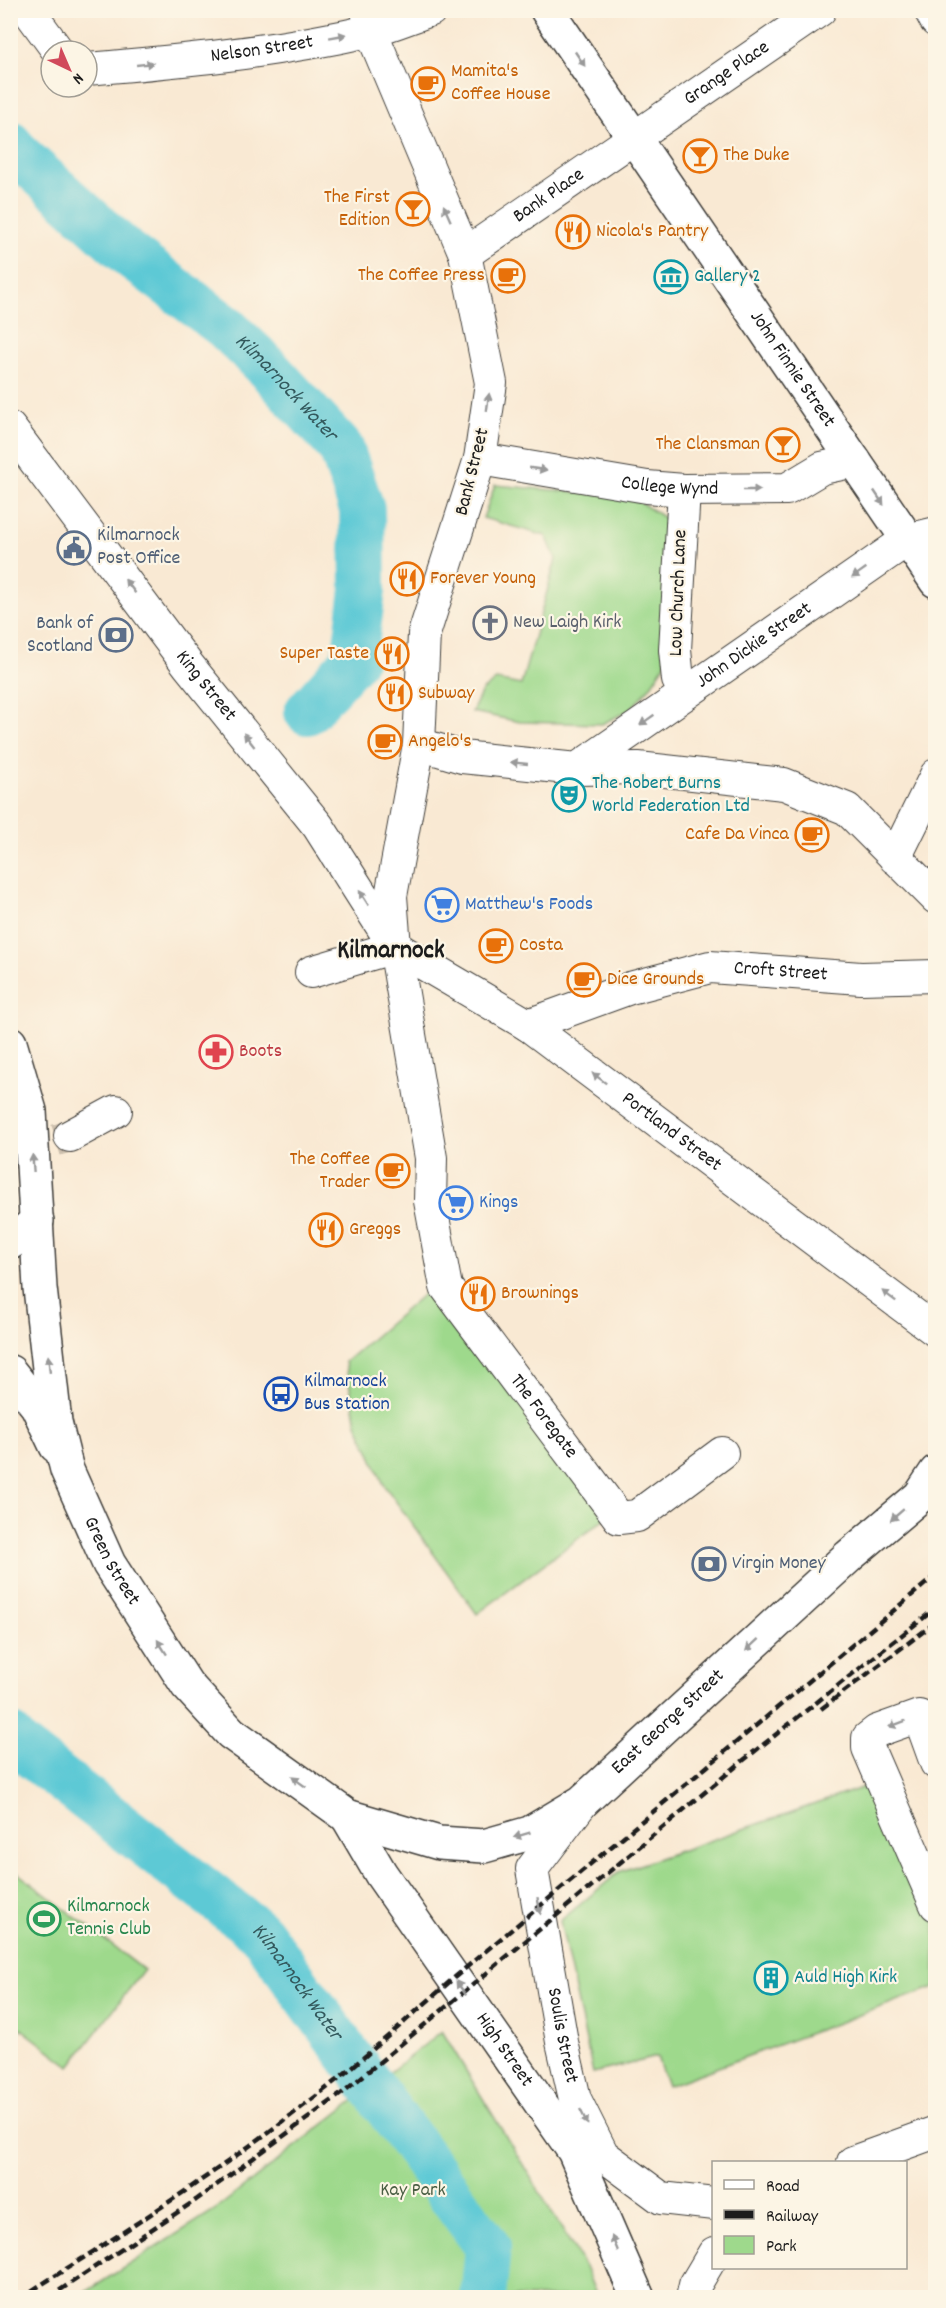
<svg xmlns="http://www.w3.org/2000/svg" width="946" height="2308" font-family="Dekko,sans-serif">
  <rect width="100%" height="100%" fill="#fcf5e5"/>
  <filter id="ink" filterUnits="userSpaceOnUse"><feTurbulence type="fractalNoise" baseFrequency=".0167" numOctaves="2"/><feDisplacementMap in="SourceGraphic" scale="12" xChannelSelector="R" yChannelSelector="G"/><feConvolveMatrix kernelMatrix="1 2 1 2 8 2 1 2 1" color-interpolation-filters="sRGB"/></filter>
  <filter id="wash" filterUnits="userSpaceOnUse"><feTurbulence type="fractalNoise" baseFrequency=".008" numOctaves="4" result="noise"/><feDisplacementMap in="SourceGraphic" scale="24" xChannelSelector="R" yChannelSelector="G"/><feGaussianBlur stdDeviation="1.35" result="paint"/><feColorMatrix in="noise" values="0 0 0 0 0 0 0 0 0 0 0 0 0 0 0 0 0 1.4 0 .05"/><feComposite in="paint" operator="in"/></filter>
  <g filter="url(#wash)">
    <rect width="100%" height="100%" fill="#f9e9d3"/>
    <path fill="#9ed98c" stroke="#5d7a54" stroke-width="1.5" d="M495 485 632 497 680 528 665 664 650 687 630 710 602 724 520 722 472 712 482 691 496 680 521 685 556 559 546 536 483 518Z
      M434 1285 607 1517 477 1614 384 1485 357 1423 345 1362Z
      M876 1783 935 1915V1987L667 2086 657 2057 593 2073 560 1921 619 1872Z
      M11 1868 144 1970 70 2066 11 2021Z
      M442 2031 585 2267 597 2297H78L216 2209Z"/>
    <g fill="none" stroke-linecap="round" stroke-linejoin="round">
      <g stroke="#5dc9d5" stroke-width="46">
        <path id="s1" d="M10 144 21 157 131 256 224 326 262 362 341 448 362 509 363 590 354 660 307 712"/>
        <path id="s2" d="M10 1736 19 1746 261 1934 488 2247 483 2298"/>
      </g>
    </g>
  </g>
  <g filter="url(#ink)">
    <g fill="none" stroke-linecap="round" stroke-linejoin="round">
      <path stroke="#cdc0ae" stroke-width="32" stroke-dasharray="32 16" stroke-linecap="butt" d="M10 1154 70 1136"/>
      <defs>
        <g id="street">
          <path d="M28 10 58 51"/>
          <path id="s3" d="M367 10 371 31 465 254 491 383 480 459 424 634 419 744 391 896 395 947 431 1158 430 1201 446 1287 619 1518 637 1516 722 1453"/>
          <path d="M930 10 936 21"/>
          <path id="s4" d="M87 69C181 61 277 52 369 31 390 26 410 17 431 10"/>
          <path id="s5" d="M465 254 820 10"/>
          <path id="s6" d="M10 428 188 665 318 826 395 947 528 1025 936 1331"/>
          <path id="s7" d="M480 459 647 487 684 490 787 489 822 468 855 461"/>
          <path d="M684 490 675 650 678 680 686 693"/>
          <path d="M419 744 462 757 577 769 638 768 784 784 847 809 936 898"/>
          <path id="s8" d="M577 769 907 540 936 533"/>
          <path d="M895 858 936 775"/>
          <path d="M311 972 395 947"/>
          <path id="s9" d="M528 1025 630 988 710 967 861 978 936 976"/>
          <path d="M70 1136 116 1111"/>
          <path d="M936 1763 919 1716 877 1731 868 1738V1748L936 1905"/>
          <path id="s10" d="M582 1803 532 1869 562 2042 575 2099 603 2155 661 2198 714 2204"/>
          <path d="M853 2162 936 2132"/>
          <path d="M692 2298 695 2285 714 2253"/>
        </g>
        <path id="secondary" d="M10 1243 37 1221
          M10 1372 37 1406 56 1446"/>
        <g id="primary">
          <path id="s11" d="M547 10 936 581"/>
          <path id="s12" d="M10 1043 30 1111 40 1288 55 1422 67 1470 109 1564 187 1685 231 1733 347 1816 439 1843 484 1846 530 1833 582 1802 849 1556 920 1496 936 1472"/>
          <path id="s13" d="M347 1816 381 1874 574 2151 638 2298"/>
        </g>
      </defs>
      <use href="#street" stroke="#3d3b37" stroke-width="34"/>
      <use href="#secondary" stroke="#3d3b37" stroke-width="36"/>
      <use href="#primary" stroke="#3d3b37" stroke-width="36"/>
      <use href="#street" stroke="#fff" stroke-width="32"/>
      <use href="#secondary" stroke="#fff" stroke-width="33"/>
      <use href="#primary" stroke="#fff" stroke-width="33"/>
      <path stroke="#1c1c1c" stroke-width="4.5" stroke-dasharray="9 4.5" stroke-linecap="butt" d="M821 1709 936 1622
        M20 2298C117 2237 212 2176 302 2107 365 2060 421 2005 481 1955 633 1829 784 1702 936 1575
        M48 2298 196 2200 341 2094 745 1759 936 1608"/>
    </g>
    <defs><path id="oneway-solid" d="M-6-.8H1V-3.2L6.5 0L1 3.2V.8H-6Z" transform="scale(1.5)"/></defs>
    <g fill="#999">
      <use href="#oneway-solid" transform="translate(338 36) rotate(-10)"/>
      <use href="#oneway-solid" transform="translate(580 59) rotate(56)"/>
      <use href="#oneway-solid" transform="translate(145 64) rotate(-6)"/>
      <use href="#oneway-solid" transform="translate(447 213) rotate(-114)"/>
      <use href="#oneway-solid" transform="translate(488 402) rotate(-82)"/>
      <use href="#oneway-solid" transform="translate(538 469) rotate(9)"/>
      <use href="#oneway-solid" transform="translate(752 490)"/>
      <use href="#oneway-solid" transform="translate(879 498) rotate(56)"/>
      <use href="#oneway-solid" transform="translate(859 573) rotate(145)"/>
      <use href="#oneway-solid" transform="translate(130 586) rotate(-127)"/>
      <use href="#oneway-solid" transform="translate(647 720) rotate(145)"/>
      <use href="#oneway-solid" transform="translate(249 740) rotate(-128)"/>
      <use href="#oneway-solid" transform="translate(519 763) rotate(-174)"/>
      <use href="#oneway-solid" transform="translate(364 898) rotate(-123)"/>
      <use href="#oneway-solid" transform="translate(599 1078) rotate(-143)"/>
      <use href="#oneway-solid" transform="translate(33 1163) rotate(-94)"/>
      <use href="#oneway-solid" transform="translate(889 1296) rotate(-143)"/>
      <use href="#oneway-solid" transform="translate(49 1364) rotate(-96)"/>
      <use href="#oneway-solid" transform="translate(897 1515) rotate(139)"/>
      <use href="#oneway-solid" transform="translate(752 1645) rotate(137)"/>
      <use href="#oneway-solid" transform="translate(162 1647) rotate(-123)"/>
      <use href="#oneway-solid" transform="translate(897 1724) rotate(160)"/>
      <use href="#oneway-solid" transform="translate(299 1782) rotate(-144)"/>
      <use href="#oneway-solid" transform="translate(522 1835) rotate(163)"/>
      <use href="#oneway-solid" transform="translate(539 1906) rotate(80)"/>
      <use href="#oneway-solid" transform="translate(461 1988) rotate(-125)"/>
      <use href="#oneway-solid" transform="translate(584 2117) rotate(64)"/>
      <use href="#oneway-solid" transform="translate(615 2244) rotate(-113)"/>
    </g>
  </g>
  <defs>
    <symbol id="cafe-ring" viewBox="-11 -11 22 22"><circle r="9.5" fill="#fcf5e5" stroke="#e8710a" stroke-width="1.5"/><path d="M-5.5-4.5H6V0H3Q3 3.5 0 3.5H-2.5Q-5.5 3.5-5.5 0ZM3-3.2v2h1.7v-2ZM-6 4.5H4V6H-6Z" fill="#e8710a"/></symbol>
    <symbol id="bar-ring" viewBox="-11 -11 22 22"><circle r="9.5" fill="#fcf5e5" stroke="#e8710a" stroke-width="1.5"/><path d="M-6-5H6L.8 .8V4.5H3.5V6h-7V4.5H-.8V.8Z" fill="#e8710a"/></symbol>
    <symbol id="restaurant-ring" viewBox="-11 -11 22 22"><circle r="9.5" fill="#fcf5e5" stroke="#e8710a" stroke-width="1.5"/><path d="M-5-6h1v4h1v-4h1v4h1v-4h1v5L-1.5 .5V6h-2V.5L-5-1ZM5-6V6H3V1.5H1.5Q1.5-4 5-6Z" fill="#e8710a"/></symbol>
    <symbol id="museum-ring" viewBox="-11 -11 22 22"><circle r="9.5" fill="#fcf5e5" stroke="#0f9aa8" stroke-width="1.5"/><path d="M0-6L6-3V-2H-6V-3ZM-5-1h2V3h-2ZM-1-1h2V3h-2ZM3-1h2V3H3ZM-6 4H6V6H-6Z" fill="#0f9aa8"/></symbol>
    <symbol id="civic-ring" viewBox="-11 -11 22 22"><circle r="9.5" fill="#fcf5e5" stroke="#5c6f8a" stroke-width="1.5"/><path d="M-.6-6.5H3V-4.5H.6V-3L4-1V1h2V6H-6V1h2V-1L-.6-3ZM-1.2 2.5V6h2.4V2.5Z" fill="#5c6f8a"/></symbol>
    <symbol id="church-ring" viewBox="-11 -11 22 22"><circle r="9.5" fill="#fcf5e5" stroke="#6b7280" stroke-width="1.5"/><path d="M-1.2-6h2.4v3.5h3.3v2.4h-3.3V6h-2.4V-.1h-3.3v-2.4h3.3Z" fill="#6b7280"/></symbol>
    <symbol id="bank-ring" viewBox="-11 -11 22 22"><circle r="9.5" fill="#fcf5e5" stroke="#5c6f8a" stroke-width="1.5"/><path d="M-6-4H6V4H-6ZM0-2.3a2.3 2.3 0 1 0 0 4.6a2.3 2.3 0 1 0 0-4.6Z" fill="#5c6f8a"/></symbol>
    <symbol id="theatre-ring" viewBox="-11 -11 22 22"><circle r="9.5" fill="#fcf5e5" stroke="#0f9aa8" stroke-width="1.5"/><path d="M-5-5.5Q0-4 5-5.5V0Q5 5 0 6Q-5 5-5 0ZM-3.3-2.5H-1v1.5H-3.3ZM1-2.5H3.3v1.5H1ZM-2.8 1Q0 5.5 2.8 1Z" fill="#0f9aa8"/></symbol>
    <symbol id="supermarket-ring" viewBox="-11 -11 22 22"><circle r="9.5" fill="#fcf5e5" stroke="#3f7fe0" stroke-width="1.5"/><path d="M-6-5.5h2.5l.6 2H6L4.5 2H-2.5L-4.4-4H-6ZM-1.5 3.2a1.3 1.3 0 1 0 .1 0ZM3 3.2a1.3 1.3 0 1 0 .1 0Z" fill="#3f7fe0"/></symbol>
    <symbol id="pharmacy-ring" viewBox="-11 -11 22 22"><circle r="9.5" fill="#fcf5e5" stroke="#e0444e" stroke-width="1.5"/><path d="M-2-6h4v4h4v4h-4v4h-4v-4h-4v-4h4Z" fill="#e0444e"/></symbol>
    <symbol id="bus-ring" viewBox="-11 -11 22 22"><circle r="9.5" fill="#fcf5e5" stroke="#1a4fb4" stroke-width="1.5"/><path d="M-5-6H5V4H4V6H2V4H-2V6H-4V4H-5ZM-3.5-4V0h7V-4ZM-3.5 1.2v1.5H-2V1.2ZM2 1.2v1.5H3.5V1.2Z" fill="#1a4fb4"/></symbol>
    <symbol id="stadium-ring" viewBox="-11 -11 22 22"><circle r="9.5" fill="#fcf5e5" stroke="#2e9e5b" stroke-width="1.5"/><path d="M0-5a6.5 5 0 1 0 0 10a6.5 5 0 1 0 0-10ZM-3.5-1.8h7v3.6h-7Z" fill="#2e9e5b"/></symbol>
    <symbol id="building-ring" viewBox="-11 -11 22 22"><circle r="9.5" fill="#fcf5e5" stroke="#0f9aa8" stroke-width="1.5"/><path d="M-4-6H4V6H1V3H-1V6H-4ZM-2.5-4.3h1.7v1.8h-1.7ZM.8-4.3h1.7v1.8H.8ZM-2.5-1h1.7V.8h-1.7ZM.8-1h1.7V.8H.8Z" fill="#0f9aa8"/></symbol>
  </defs>
  <g fill-rule="evenodd">
    <use href="#cafe-ring" x="409" y="65" width="38" height="38"/>
    <use href="#bar-ring" x="681" y="137" width="38" height="38"/>
    <use href="#bar-ring" x="394" y="190" width="38" height="38"/>
    <use href="#restaurant-ring" x="554" y="213" width="38" height="38"/>
    <use href="#cafe-ring" x="489" y="257" width="38" height="38"/>
    <use href="#museum-ring" x="652" y="258" width="38" height="38"/>
    <use href="#bar-ring" x="764" y="426" width="38" height="38"/>
    <use href="#civic-ring" x="55" y="529" width="38" height="38"/>
    <use href="#restaurant-ring" x="388" y="560" width="38" height="38"/>
    <use href="#church-ring" x="471" y="604" width="38" height="38"/>
    <use href="#bank-ring" x="97" y="616" width="38" height="38"/>
    <use href="#restaurant-ring" x="373" y="635" width="38" height="38"/>
    <use href="#restaurant-ring" x="376" y="675" width="38" height="38"/>
    <use href="#cafe-ring" x="366" y="723" width="38" height="38"/>
    <use href="#theatre-ring" x="550" y="776" width="38" height="38"/>
    <use href="#cafe-ring" x="793" y="816" width="38" height="38"/>
    <use href="#supermarket-ring" x="423" y="886" width="38" height="38"/>
    <use href="#cafe-ring" x="477" y="927" width="38" height="38"/>
    <use href="#cafe-ring" x="565" y="961" width="38" height="38"/>
    <use href="#pharmacy-ring" x="197" y="1033" width="38" height="38"/>
    <use href="#cafe-ring" x="374" y="1152" width="38" height="38"/>
    <use href="#supermarket-ring" x="437" y="1184" width="38" height="38"/>
    <use href="#restaurant-ring" x="307" y="1211" width="38" height="38"/>
    <use href="#restaurant-ring" x="459" y="1275" width="38" height="38"/>
    <use href="#bus-ring" x="262" y="1375" width="38" height="38"/>
    <use href="#bank-ring" x="690" y="1545" width="38" height="38"/>
    <use href="#stadium-ring" x="25" y="1900" width="38" height="38"/>
    <use href="#building-ring" x="752" y="1959" width="38" height="38"/>
  </g>
  <g text-anchor="middle" dominant-baseline="central" stroke-width="4.5" stroke-linejoin="round" paint-order="stroke">
    <g font-size="20" fill="#1c1c1c" stroke="#fcf5e5">
      <text stroke="none"><textPath href="#s4" startOffset="176">Nelson Street</textPath></text>
      <text stroke="none"><textPath href="#s5" startOffset="318">Grange Place</textPath></text>
      <text stroke="none"><textPath href="#s5" startOffset="102">Bank Place</textPath></text>
      <text stroke="none"><textPath href="#s11" startOffset="435">John Finnie Street</textPath></text>
      <text transform="translate(473 472) rotate(-76)">Bank Street</text>
      <text stroke="none"><textPath href="#s7" startOffset="192">College Wynd</textPath></text>
      <text transform="translate(679 593) rotate(-88)">Low Church Lane</text>
      <text stroke="none"><textPath href="#s8" startOffset="216">John Dickie Street</textPath></text>
      <text stroke="none"><textPath href="#s6" startOffset="324">King Street</textPath></text>
      <text stroke="none"><textPath href="#s9" startOffset="262">Croft Street</textPath></text>
      <text stroke="none"><textPath href="#s6" startOffset="980">Portland Street</textPath></text>
      <text stroke="none"><textPath href="#s3" startOffset="1478">The Foregate</textPath></text>
      <text stroke="none"><textPath href="#s12" startOffset="534">Green Street</textPath></text>
      <text stroke="none"><textPath href="#s12" startOffset="1254">East George Street</textPath></text>
      <text stroke="none"><textPath href="#s10" startOffset="252">Soulis Street</textPath></text>
      <text stroke="none"><textPath href="#s13" startOffset="282">High Street</textPath></text>
    </g>
    <g font-size="20" fill="#c56008" stroke="#fcf5e5" text-anchor="start">
      <text x="451" y="72">Mamita's<tspan x="451" dy="23">Coffee House</tspan></text>
      <text x="723" y="156">The Duke</text>
      <text x="390" y="198" text-anchor="end">The First<tspan x="390" dy="23">Edition</tspan></text>
      <text x="596" y="232">Nicola's Pantry</text>
      <text x="485" y="276" text-anchor="end">The Coffee Press</text>
      <text x="760" y="445" text-anchor="end">The Clansman</text>
      <text x="430" y="579">Forever Young</text>
      <text x="369" y="654" text-anchor="end">Super Taste</text>
      <text x="418" y="694">Subway</text>
      <text x="408" y="742">Angelo's</text>
      <text x="789" y="835" text-anchor="end">Cafe Da Vinca</text>
      <text x="519" y="946">Costa</text>
      <text x="607" y="980">Dice Grounds</text>
      <text x="370" y="1160" text-anchor="end">The Coffee<tspan x="370" dy="23">Trader</tspan></text>
      <text x="349" y="1230">Greggs</text>
      <text x="501" y="1294">Brownings</text>
    </g>
    <g font-size="20" fill="#0d838f" stroke="#fcf5e5" text-anchor="start">
      <text x="694" y="277">Gallery 2</text>
      <text x="592" y="784">The Robert Burns<tspan x="592" dy="23">World Federation Ltd</tspan></text>
      <text x="794" y="1978">Auld High Kirk</text>
    </g>
    <g font-size="20" fill="#4e5e75" stroke="#fcf5e5" text-anchor="start">
      <text x="97" y="536">Kilmarnock<tspan x="97" dy="23">Post Office</tspan></text>
      <text x="93" y="624" text-anchor="end">Bank of<tspan x="93" dy="23">Scotland</tspan></text>
      <text x="732" y="1564">Virgin Money</text>
    </g>
    <g font-size="20" fill="#5b616d" stroke="#fcf5e5" text-anchor="start">
      <text x="513" y="623">New Laigh Kirk</text>
    </g>
    <g font-size="20" fill="#366cbe" stroke="#fcf5e5" text-anchor="start">
      <text x="465" y="905">Matthew's Foods</text>
      <text x="479" y="1203">Kings</text>
    </g>
    <g font-size="20" fill="#be3a42" stroke="#fcf5e5" text-anchor="start">
      <text x="239" y="1052">Boots</text>
    </g>
    <g font-size="20" fill="#164399" stroke="#fcf5e5" text-anchor="start">
      <text x="304" y="1382">Kilmarnock<tspan x="304" dy="23">Bus Station</tspan></text>
    </g>
    <g font-size="20" fill="#27864d" stroke="#fcf5e5" text-anchor="start">
      <text x="67" y="1907">Kilmarnock<tspan x="67" dy="23">Tennis Club</tspan></text>
    </g>
    <g font-size="20" fill="#4a5e43" stroke="#fcf5e5">
      <text x="413" y="2191">Kay Park</text>
    </g>
    <g font-size="21" font-style="italic" fill="#33595d" stroke="#fcf5e5">
      <text stroke="none"><textPath href="#s1" startOffset="369">Kilmarnock Water</textPath></text>
      <text stroke="none"><textPath href="#s2" startOffset="380">Kilmarnock Water</textPath></text>
    </g>
    <g font-size="26" font-weight="bold" fill="#1c1c1c" stroke="#fcf5e5">
      <text x="391" y="951">Kilmarnock</text>
    </g>
  </g>
  <rect width="946" height="2308" fill="none" stroke="#fcf5e5" stroke-width="36"/>
  <rect x="712" y="2161" width="195" height="108" fill="#fcf5e5" stroke="#a29e95" stroke-width="1.5"/>
  <rect x="724" y="2180" width="30" height="9" fill="#ffffff" stroke="#a29e95" stroke-width="1.5"/>
  <text x="766" y="2191" font-size="18" fill="#1c1c1c">Road</text>
  <rect x="724" y="2210" width="30" height="9" fill="#1c1c1c" stroke="#a29e95" stroke-width="1.5"/>
  <text x="766" y="2221" font-size="18" fill="#1c1c1c">Railway</text>
  <rect x="724" y="2236" width="30" height="18" fill="#9ed98c" stroke="#a29e95" stroke-width="1.5"/>
  <text x="766" y="2251" font-size="18" fill="#1c1c1c">Park</text>
  <g transform="translate(69 69) rotate(136)"><circle r="28" fill="#fcf5e5" stroke="#a29e95" stroke-width="1.5"/>
  <path d="M0-4.5L10 22L0 15L-10 22Z" fill="#d1495b"/>
  <text y="-9" font-size="16" font-weight="bold" text-anchor="middle" fill="#1c1c1c">N</text>
  </g>
</svg>
